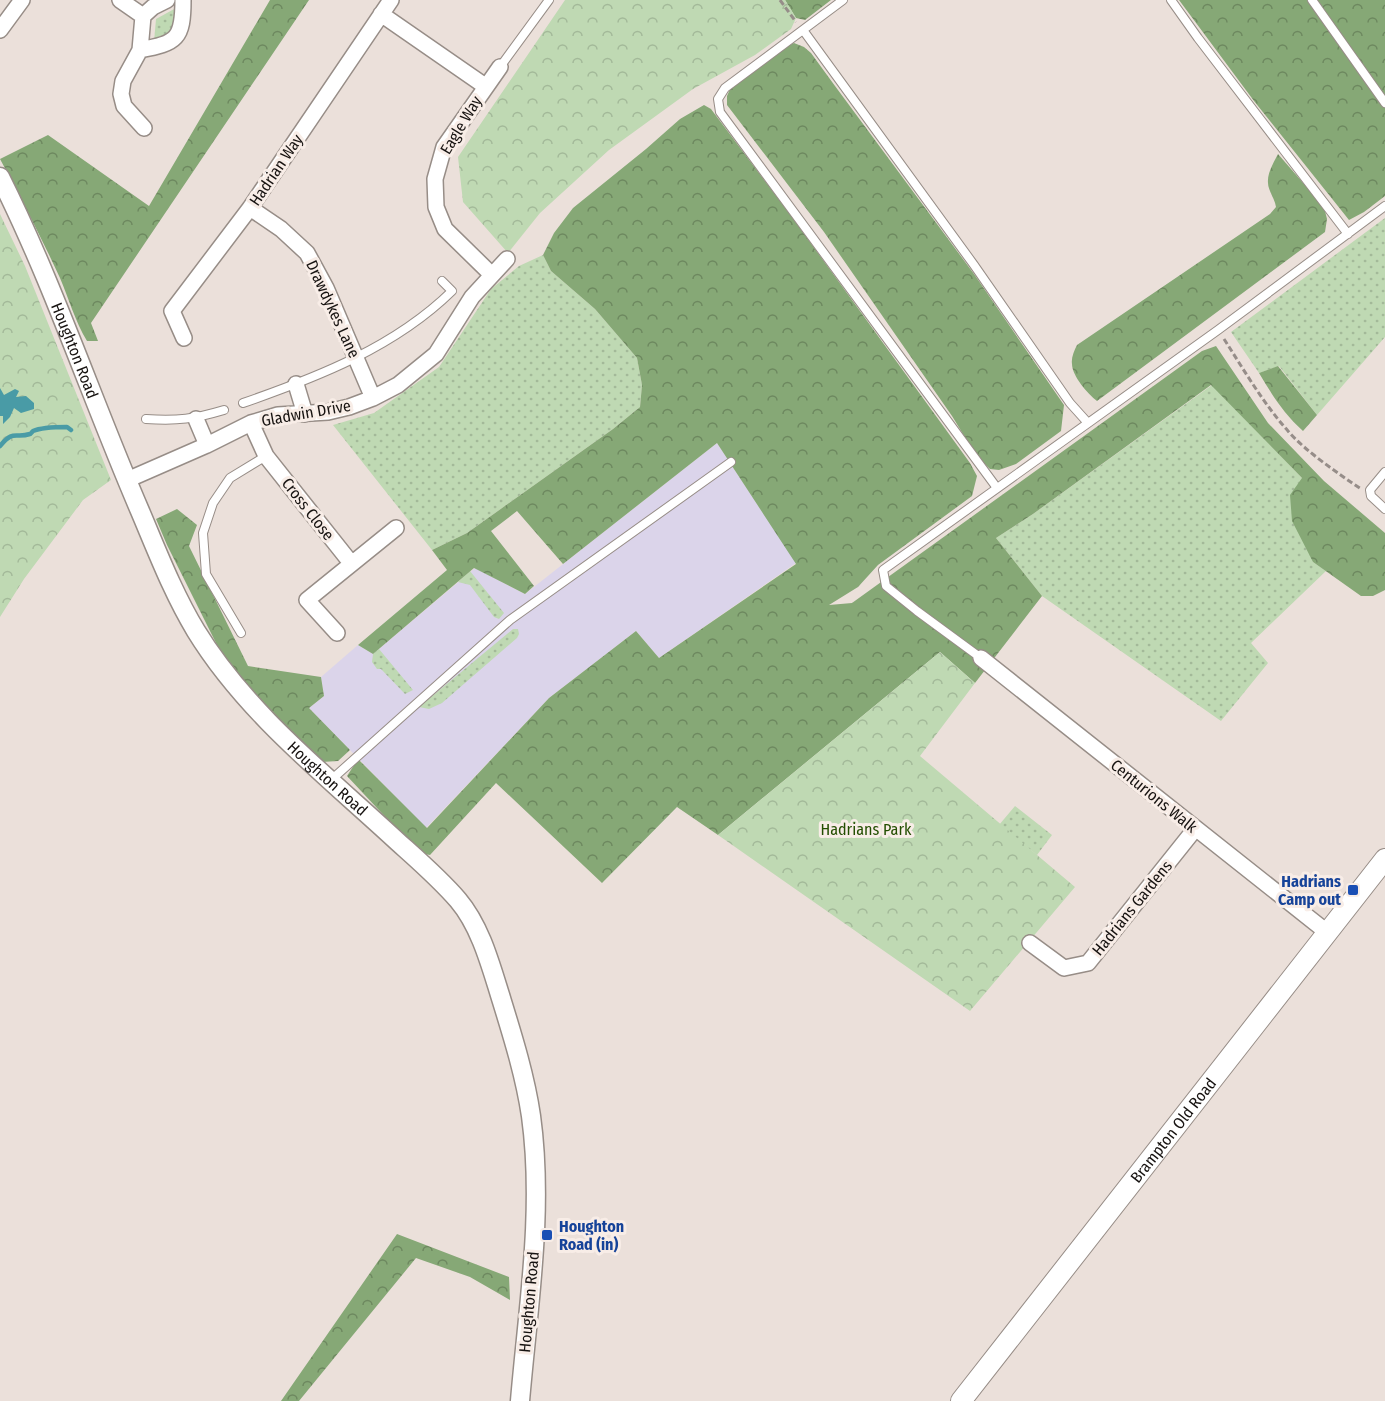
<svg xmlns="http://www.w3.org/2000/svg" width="1385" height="1401" font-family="'Fira Sans Condensed',sans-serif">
  <defs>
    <pattern id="grass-dots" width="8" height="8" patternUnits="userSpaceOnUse" patternTransform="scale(1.5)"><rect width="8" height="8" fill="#bfd9b3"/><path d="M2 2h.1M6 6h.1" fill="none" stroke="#a3b999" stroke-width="1.8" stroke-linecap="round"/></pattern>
    <pattern id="forest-crowns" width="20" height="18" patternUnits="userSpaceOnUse" patternTransform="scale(1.5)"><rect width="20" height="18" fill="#86a876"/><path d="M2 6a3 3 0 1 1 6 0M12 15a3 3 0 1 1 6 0" fill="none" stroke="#6d885f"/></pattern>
    <pattern id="park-crowns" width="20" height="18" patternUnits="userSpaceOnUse" patternTransform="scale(1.5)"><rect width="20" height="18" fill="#bfd9b3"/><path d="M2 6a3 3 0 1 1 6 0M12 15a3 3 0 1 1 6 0" fill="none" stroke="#a3b999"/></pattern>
  </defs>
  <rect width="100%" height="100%" fill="#ebe0da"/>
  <path fill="#dbd4ea" d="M717 443 796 563 659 658 636 631 549 698 426 828 309 708 324 696 321 677 358 645 373 654 475 568 525 594Z"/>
  <path fill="url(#grass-dots)" d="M176 8 173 31 154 42 156 19Z
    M1385 218V337L1317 415 1279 366 1259 373 1231 332Z
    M543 255 551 271 595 309 637 358 642 385 640 407 613 429 467 533 432 550 333 425 374 413 439 367 491 289 519 266Z
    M1212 385 1302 478 1313 562 1326 571 1251 643 1268 663 1221 721 1042 596 996 538 1033 514Z
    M470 571 504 613 499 619 494 617 470 585 458 582Z
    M513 629H518L519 634 517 638 442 703 429 709 419 707Z
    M379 649 413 690 405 694 381 669H377L372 662 373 654Z
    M1015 806 1052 835 1037 855 999 825Z"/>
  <path fill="url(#forest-crowns)" d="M270 0H309L91 323 98 341H87C75 321 69 299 60 278 41 237 21 198 0 159L48 135 149 206Z
    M785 0H831L805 20 796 18Z
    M1179 0H1385V196L1364 212 1349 220 1254 101Z
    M794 43 804 47 811 53 835 86 974 274 1064 405 1061 431 1016 464 999 470 990 469 977 457 952 416 824 232 727 105V96L731 87 788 46Z
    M704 105 711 109 789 213 970 463 977 476 972 496 878 565 858 587 829 605 852 603 1202 351 1216 346 1268 423 1324 481 1385 533V590L1373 596H1361L1313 562 1292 521 1290 495 1302 478 1211 385 1033 514 996 538 1042 596 975 683 940 652 718 835 677 807 602 883 496 783 430 855 419 853 347 776 358 759 427 828 549 698 636 631 659 658 796 564 717 443 563 564 517 511 491 531 534 586 525 594 474 568 373 654 358 645 447 570 432 550 467 533 613 429 640 407 642 385 637 358 595 309 551 271 543 255 554 233 573 208 646 149 680 119Z
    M1278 154 1324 207 1327 219 1325 232 1097 401C1088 394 1072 376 1072 364 1071 358 1074 351 1077 345L1270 214 1276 207C1275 199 1268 190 1268 183 1267 173 1274 162 1278 154Z
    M1278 366 1317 415 1303 431C1284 414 1272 395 1259 373Z
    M177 509 197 525 189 546 248 666 321 677 324 696 309 708 350 750 338 761 322 762 260 710 222 655 167 545 156 519Z
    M397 1234 509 1277 510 1300 470 1277 416 1258 299 1401H281Z"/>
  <path fill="url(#park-crowns)" d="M565 0H785L796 18 791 29 755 55 693 89 609 150 540 213 508 253 463 202 458 157Z
    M0 214 25 266 111 480 83 500 24 579 0 617Z
    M940 652 975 683 920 756 1075 887 970 1011 718 835Z"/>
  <path fill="#499ba6" d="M0 388 4 395 15 389 19 391 16 397 26 396 34 403V409L21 413 14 408 10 417 3 424V416H0Z"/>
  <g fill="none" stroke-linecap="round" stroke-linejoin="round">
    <path stroke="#499ba6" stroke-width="4.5" d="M0 446C14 429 15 439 30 434 31 434 32 432 33 431 42 427 57 427 67 427L71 430"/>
    <defs>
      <path id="service" d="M843 0 725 88 718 99 720 112 997 488
        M1171 0 1198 38 1348 234
        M1312 0 1385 103
        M803 30 974 265 1070 403 1088 423
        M500 67 549 0
        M243 403C318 377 395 347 452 291L442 281
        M146 419C178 421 194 419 224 410
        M1385 472 1370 490 1371 496 1385 509
        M241 633 206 574 203 533 213 503 230 478 266 456
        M981 658 917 611 886 586 883 570 1218 330 1385 206
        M331 780 510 620 731 462"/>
      <path id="minor" d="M120 0 143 16
        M381 14 485 86
        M0 30 22 0
        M140 50C177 43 183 39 183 0
        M144 128 124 106 121 94 123 81 140 50 143 16 153 7 167 0
        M250 208 281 229 307 253 326 288 373 398
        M492 275 445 229 436 207 435 179 444 147 500 67
        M184 338 172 311 250 208 391 0
        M296 384 305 414
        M196 419 207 445
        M251 423 266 456 351 563
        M127 480 207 445 251 423 278 415 328 412 349 407 373 398 398 385 436 354 472 297 507 259
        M337 633 307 600 396 528
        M981 658 1328 933
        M1030 943 1064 968 1088 963 1195 829"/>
      <g id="tertiary">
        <path id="s1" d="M0 177C54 285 92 400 140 511 157 551 173 593 196 631 247 714 327 776 398 842 418 860 440 879 458 900 480 926 490 963 500 995 512 1034 525 1075 531 1116 544 1210 528 1307 520 1401"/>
      </g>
      <g id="secondary">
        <path id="s2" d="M961 1401 1385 859"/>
      </g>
    </defs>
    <use href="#service" stroke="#978d87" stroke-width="10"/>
    <use href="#minor" stroke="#978d87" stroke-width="18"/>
    <use href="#tertiary" stroke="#978d87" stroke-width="21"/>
    <use href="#secondary" stroke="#978d87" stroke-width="22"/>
    <path stroke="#968d89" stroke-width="3" stroke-dasharray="6 3" stroke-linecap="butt" d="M780 0 796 22
      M1224 339C1244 370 1263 403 1288 431 1305 451 1339 474 1361 489"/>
    <use href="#service" stroke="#fff" stroke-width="8"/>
    <use href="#minor" stroke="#fff" stroke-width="15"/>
    <use href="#tertiary" stroke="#fff" stroke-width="18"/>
    <use href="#secondary" stroke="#fff" stroke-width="20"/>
  </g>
  <g fill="#1a4fb4" stroke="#f8ede7" stroke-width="2">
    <rect x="1347" y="884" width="12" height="12" rx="3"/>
    <rect x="541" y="1229" width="12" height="12" rx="3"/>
  </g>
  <g text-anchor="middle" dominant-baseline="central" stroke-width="6" stroke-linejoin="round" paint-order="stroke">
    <g font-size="16" fill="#171311" stroke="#f8ede7">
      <text transform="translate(461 125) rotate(-59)">Eagle Way</text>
      <text transform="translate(276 170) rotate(-56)">Hadrian Way</text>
      <text transform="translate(333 309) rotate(65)">Drawdykes Lane</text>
      <text stroke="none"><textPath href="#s1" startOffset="189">Houghton Road</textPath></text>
      <text transform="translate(306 413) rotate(-10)">Gladwin Drive</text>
      <text transform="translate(308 509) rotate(52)">Cross Close</text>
      <text stroke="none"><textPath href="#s1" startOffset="693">Houghton Road</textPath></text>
      <text transform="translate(1154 796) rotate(39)">Centurions Walk</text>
      <text transform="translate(1132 908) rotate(-51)">Hadrians Gardens</text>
      <text stroke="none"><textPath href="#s2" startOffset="344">Brampton Old Road</textPath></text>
      <text transform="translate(529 1302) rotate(-85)">Houghton Road</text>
    </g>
    <g font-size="16" fill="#234e01" stroke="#f8ede7">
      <text x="866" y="829">Hadrians Park</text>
    </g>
    <g font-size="16" font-weight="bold" fill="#164399" stroke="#f8ede7" text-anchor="end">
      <text x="1341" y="881">Hadrians<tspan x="1341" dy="18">Camp out</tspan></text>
      <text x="559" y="1226" text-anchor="start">Houghton<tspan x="559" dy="18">Road (in)</tspan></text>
    </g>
  </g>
</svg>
